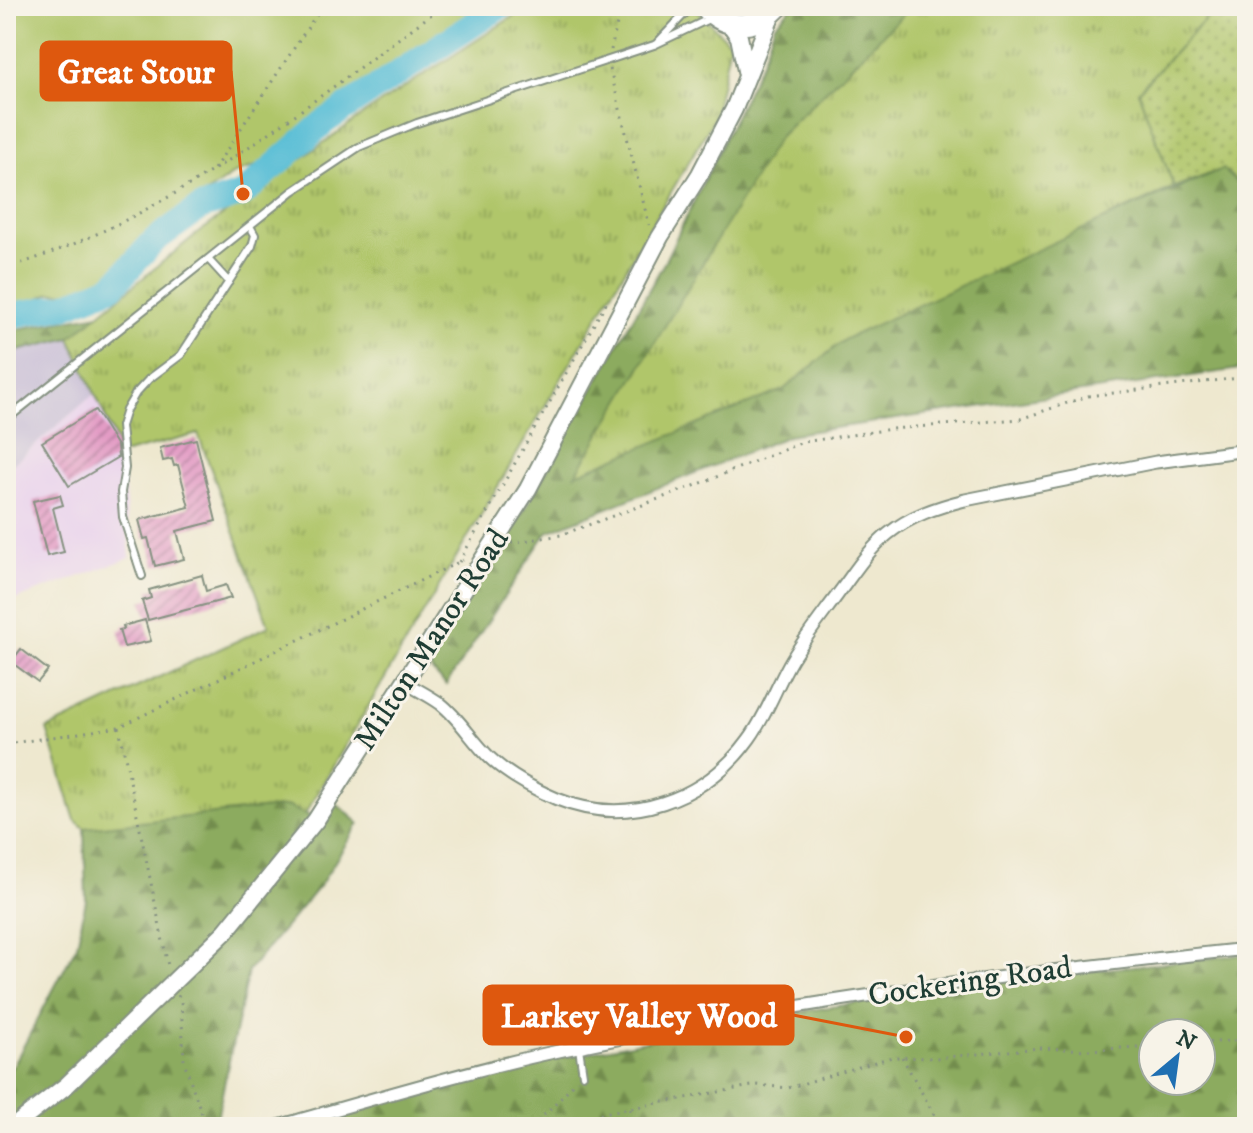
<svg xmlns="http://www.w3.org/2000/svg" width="1253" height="1133" font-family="'IM FELL DW Pica',serif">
  <defs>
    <pattern id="forest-firs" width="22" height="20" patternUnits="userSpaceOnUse" patternTransform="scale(2)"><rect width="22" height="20" fill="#8cab5e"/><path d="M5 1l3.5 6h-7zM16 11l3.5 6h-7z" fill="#728c4e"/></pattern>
    <pattern id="park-tufts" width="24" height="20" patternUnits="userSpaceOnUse" patternTransform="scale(2)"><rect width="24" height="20" fill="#b0c66a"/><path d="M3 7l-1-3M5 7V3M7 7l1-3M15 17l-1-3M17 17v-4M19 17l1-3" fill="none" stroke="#8fa258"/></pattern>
    <pattern id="garden-dots" width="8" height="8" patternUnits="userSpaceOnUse" patternTransform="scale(2)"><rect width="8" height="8" fill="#b0c66a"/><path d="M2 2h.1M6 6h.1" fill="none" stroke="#8fa258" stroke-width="1.8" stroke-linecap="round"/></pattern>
    <pattern id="building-hatch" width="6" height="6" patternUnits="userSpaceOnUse" patternTransform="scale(2)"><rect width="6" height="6" fill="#e39bc5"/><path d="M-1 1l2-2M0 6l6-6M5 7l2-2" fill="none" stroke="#b780a1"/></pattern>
  </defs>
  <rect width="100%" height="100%" fill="#f7f3e8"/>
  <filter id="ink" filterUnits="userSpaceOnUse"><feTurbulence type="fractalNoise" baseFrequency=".0125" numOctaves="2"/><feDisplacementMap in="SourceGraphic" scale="16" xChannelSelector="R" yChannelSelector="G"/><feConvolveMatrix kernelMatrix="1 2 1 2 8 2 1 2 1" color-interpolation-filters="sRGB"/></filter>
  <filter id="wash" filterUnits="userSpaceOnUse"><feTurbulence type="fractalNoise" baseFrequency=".006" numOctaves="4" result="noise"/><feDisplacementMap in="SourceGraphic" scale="32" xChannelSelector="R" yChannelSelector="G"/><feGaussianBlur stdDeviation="1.8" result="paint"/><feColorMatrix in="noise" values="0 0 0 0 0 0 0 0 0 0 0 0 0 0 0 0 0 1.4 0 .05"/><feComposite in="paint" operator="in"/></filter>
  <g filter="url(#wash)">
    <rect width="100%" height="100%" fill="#eee8cf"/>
    <path fill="#e9d2ed" d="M94 394 122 454 130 558 6 603V470Z"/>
    <path fill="#c9bfd7" d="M70 338 94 394 6 470V354Z"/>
    <path fill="#b0c66a" stroke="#68824f" stroke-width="2" d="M6 6H481L319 118 259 165 235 173 160 226 129 253 114 271 83 292 51 293 20 306 6 305Z"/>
    <path fill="url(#forest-firs)" stroke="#567449" stroke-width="2" fill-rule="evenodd" d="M793 6H912L778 138 783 390 845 339 1062 236 1223 169 1247 191V368L793 434 547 532 446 685 432 671 427 659 525 509 664 263 762 61 775 24Z
      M100 314 70 338 6 354V331Z
      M334 802 359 823 321 884 248 971 215 1127H6V1072L13 1066 77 945 86 900 84 828 287 806 322 821Z
      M1247 954V1127H293L446 1080 784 1014 1031 977ZM1153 1033H1201V1081H1153Z"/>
    <path fill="url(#park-tufts)" stroke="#68824f" stroke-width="2" d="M529 6H693L730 43 714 119 305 814 287 806 84 828 75 820 47 729 269 626 198 434 122 454 70 338 194 236 362 115Z
      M912 6H1218L1138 91 1174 187 845 339 783 390 576 474 778 138Z"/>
    <path fill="url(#garden-dots)" stroke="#68824f" stroke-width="2" d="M1218 6H1247V191L1223 169 1174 187 1138 91Z"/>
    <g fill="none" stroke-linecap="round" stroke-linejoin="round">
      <path stroke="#58bed6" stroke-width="26" d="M6 316 64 306 113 286 155 240 200 208 243 194 324 122 501 6"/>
    </g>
    <g id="blocks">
      <path fill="url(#building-hatch)" d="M95 410 117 446 118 457 69 486 42 442Z
        M196 439 216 521 177 531 184 559 155 566 148 538 144 539 139 520 189 507 178 465 174 466 172 459 163 461 160 448Z
        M60 495 63 505 53 508 64 552 47 556 33 501Z
        M202 575 206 591 226 585 231 598 148 620 142 601 151 598 149 590Z
        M145 620 151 641 124 647 119 630 124 629 123 626Z
        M21 649 48 670 38 682 11 662Z"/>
    </g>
  </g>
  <g filter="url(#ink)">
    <use href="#blocks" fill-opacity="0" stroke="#869282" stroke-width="2"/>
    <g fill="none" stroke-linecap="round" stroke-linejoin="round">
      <defs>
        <path id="lane" d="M657 43 692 6
          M208 259 229 282
          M6 420 293 191 359 147 417 123 654 45 713 17
          M142 576 123 517 121 492 125 468 121 426 126 410 136 393 149 379 181 355 252 246 255 235 250 226
          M579 1048 583 1075"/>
        <path id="street" d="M404 682C416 689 430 696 441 704 460 719 472 741 490 758 508 775 534 789 557 799 628 828 705 800 749 739 767 715 777 684 792 659 806 636 822 616 838 594 854 573 867 551 888 534 910 516 937 507 965 500L1156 462 1247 450
          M275 1127C370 1100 466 1071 563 1050 789 1002 1017 973 1247 949"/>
        <path id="secondary" d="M730 24 739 37 747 75
          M13 1127 67 1085 225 932 316 820 528 489 660 237 700 174 734 109 772 14"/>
        <path id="highway" d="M704 6C726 31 757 30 779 6"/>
      </defs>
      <use href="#lane" stroke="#869282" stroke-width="10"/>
      <use href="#street" stroke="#869282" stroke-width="15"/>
      <use href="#secondary" stroke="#869282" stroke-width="20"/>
      <use href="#highway" stroke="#869282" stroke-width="24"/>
      <path stroke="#869282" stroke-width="3" stroke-dasharray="2 6" stroke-linecap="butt" d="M611 50 621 6
        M610 69 649 225
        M214 169 322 6
        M6 268C172 219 306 105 443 6
        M511 543 561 535 694 486 803 442 892 429 1020 419 1088 396 1247 377
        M459 562 607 301
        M119 727 168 966
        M6 744 119 727 463 560
        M178 995 181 1000 184 1061 206 1127
        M572 1018 575 1033
        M1201 1043 1247 1040
        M902 1057 941 1127
        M533 1127 577 1080
        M580 1127 598 1114 757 1085 788 1088 892 1057 936 1058 1040 1048 1090 1050 1153 1046
        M629 1127 630 1107"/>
      <use href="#lane" stroke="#fff" stroke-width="6"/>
      <use href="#street" stroke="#fff" stroke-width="11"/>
      <use href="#secondary" stroke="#fff" stroke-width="16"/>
      <use href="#highway" stroke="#fff" stroke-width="20"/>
    </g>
  </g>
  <g text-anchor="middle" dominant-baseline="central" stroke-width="6" stroke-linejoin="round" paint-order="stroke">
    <g font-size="32" fill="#1f3d34" stroke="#f7f3e8">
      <text transform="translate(432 640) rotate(-57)">Milton Manor Road</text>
      <text transform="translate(970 982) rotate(-8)">Cockering Road</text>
    </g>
  </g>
  <path fill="none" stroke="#de580e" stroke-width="3" d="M243 194L231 71M906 1037L793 1015"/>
  <g fill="#de580e" stroke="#f7f3e8" stroke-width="3">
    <circle cx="243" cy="194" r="8"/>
    <circle cx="906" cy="1037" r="8"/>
  </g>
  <g fill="#de580e" stroke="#de580e" stroke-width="3">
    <rect x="41" y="42" width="190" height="58" rx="8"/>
    <rect x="484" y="986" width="309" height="58" rx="8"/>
  </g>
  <g font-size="34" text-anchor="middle" font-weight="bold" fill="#fff">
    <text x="136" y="83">Great Stour</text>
    <text x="639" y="1027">Larkey Valley Wood</text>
  </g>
  <rect width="1253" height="1133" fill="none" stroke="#f7f3e8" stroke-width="32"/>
  <g transform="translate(1177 1057) rotate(29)"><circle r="38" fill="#f7f3e8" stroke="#a1aaa0" stroke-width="2"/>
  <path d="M0-6L14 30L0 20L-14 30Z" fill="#1f6fb2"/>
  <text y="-12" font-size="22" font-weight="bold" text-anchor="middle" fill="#1f3d34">N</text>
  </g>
</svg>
